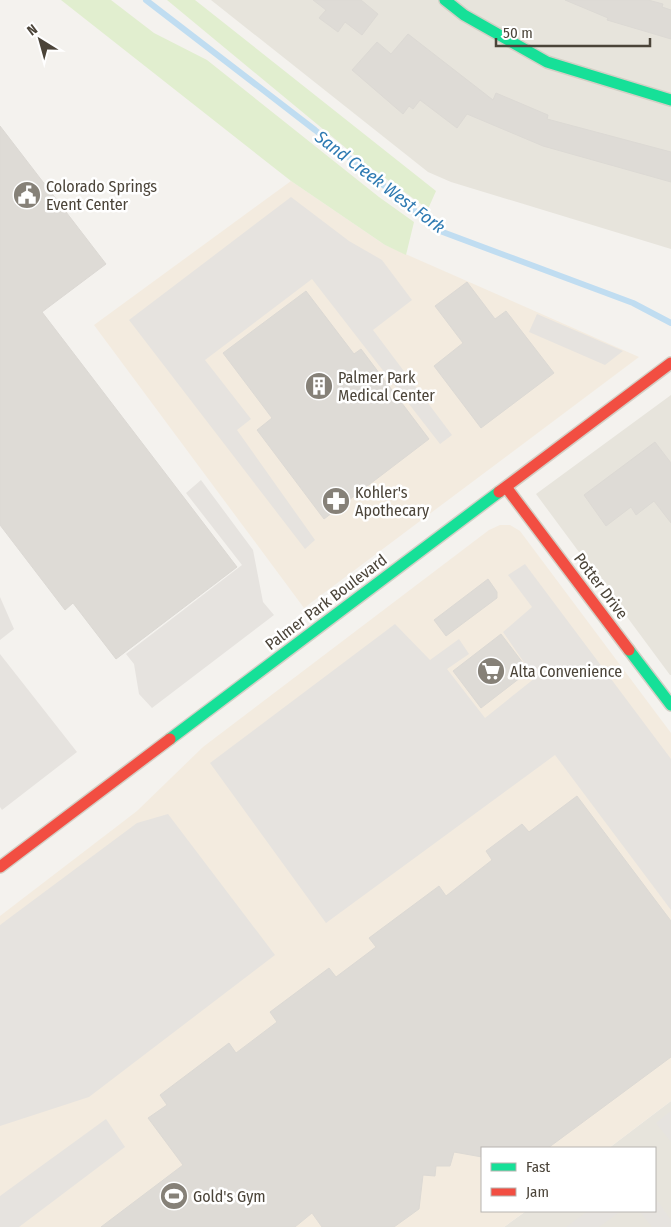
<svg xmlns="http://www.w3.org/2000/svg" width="671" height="1227" font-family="'Fira Sans Condensed',sans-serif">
  <rect width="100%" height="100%" fill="#f4f2ee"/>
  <path fill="#e7e4dc" d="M211 0H671V249L451 182 428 172Z
    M671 395V675H670L536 494Z
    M671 1101V1227H504L526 1211H655V1148H609Z"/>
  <path fill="#f3ebdf" d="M291 181 385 245 639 357 304 608 94 325Z
    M500 525H510L520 531 671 733V1101L609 1148H482V1211H526L504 1227H0V916L137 811 203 747 489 530Z"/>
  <path fill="#e1eecf" d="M61 0H111L154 33 207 60 379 197 414 222 406 255 385 245 291 181Z
    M167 0H195L436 191 428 209 364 163Z"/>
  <path fill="#e6e3df" d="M291 197 349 241 382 260 412 300 373 330 452 435 440 444 312 279 205 360 251 419 237 430 315 540 305 549 129 320Z
    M537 314 623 351 605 365 529 332Z
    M201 480 253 550 263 602 274 615 152 708 139 694 134 664 126 654 242 565 186 493Z
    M525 564 671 759V910L555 755 326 923 210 763 395 624 430 660 459 639 469 654 447 669 485 718 535 678 503 632 532 607 508 575Z
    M0 597 14 629 0 640Z
    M0 654 77 752 2 810 0 807Z
    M168 814 275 955 89 1097 0 1126V925L137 823Z
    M671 1111V1142L656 1123Z
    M106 1119 125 1147 19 1227H0V1196Z
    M657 1200 671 1220V1227H652L640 1212 655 1211V1202Z
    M588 1211H621L599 1227H566Z"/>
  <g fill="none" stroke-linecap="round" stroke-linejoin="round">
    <path stroke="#c0ddf1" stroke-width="6" d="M146 0 315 130 440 231 633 303 671 323"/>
  </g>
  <path fill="#dedbd6" stroke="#dcd9d4" d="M313 0H361L378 14 362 35 345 22 338 32 319 18 326 10Z
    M565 0H648L663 4 662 7 671 10V39L607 20 608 18Z
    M408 34 493 100 496 93 548 115 547 119 671 152V182L543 146 467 114 457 128 420 100 413 109 409 106 403 114 352 70 377 42 391 54Z
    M0 126 106 264 42 312 237 567 116 659 73 603 65 610 0 525Z
    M467 282 495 319 506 311 554 373 481 428 434 366 463 343 435 306Z
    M306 291 354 354 361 349 429 439 324 519 257 430 272 418 223 353Z
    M655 442 671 463V523L654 501 636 515 631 507 606 526 584 495Z
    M488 579 497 592V598L446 636 434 620Z
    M501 634 529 671 481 708 453 671Z
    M577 796 671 921V1057L548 1148H482V1157L454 1152 450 1166H436L435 1176 423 1175 419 1209 394 1227H322L312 1213 295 1227H101L183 1165 148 1118 167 1105 160 1095 229 1043 236 1053 277 1022 270 1012 329 968 336 977 376 947 369 938 439 886 446 896 492 860 486 851 522 824 529 832Z"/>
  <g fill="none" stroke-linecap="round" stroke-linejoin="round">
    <defs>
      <path id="fast" d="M445 0 464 15 547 62 671 100
        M629 650 671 705
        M170 739 499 492"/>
      <path id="jam" d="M506 487 629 650
        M499 492 671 363
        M0 867 170 739"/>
    </defs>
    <use href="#fast" stroke="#d3cfc5" stroke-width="14"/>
    <use href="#jam" stroke="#d3cfc5" stroke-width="14"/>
    <use href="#fast" stroke="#16e098" stroke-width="11"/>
    <use href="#jam" stroke="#f24e42" stroke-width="11"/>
  </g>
  <defs>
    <symbol id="civic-disc" viewBox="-11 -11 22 22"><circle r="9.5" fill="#868178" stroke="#fff"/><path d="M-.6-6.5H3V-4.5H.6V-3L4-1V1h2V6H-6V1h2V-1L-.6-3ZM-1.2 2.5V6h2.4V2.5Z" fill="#fff"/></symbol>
    <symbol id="building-disc" viewBox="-11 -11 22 22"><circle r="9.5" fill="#868178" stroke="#fff"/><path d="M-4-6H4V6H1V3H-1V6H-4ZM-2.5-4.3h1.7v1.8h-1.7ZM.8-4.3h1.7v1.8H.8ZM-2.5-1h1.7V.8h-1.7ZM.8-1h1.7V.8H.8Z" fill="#fff"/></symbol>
    <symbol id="pharmacy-disc" viewBox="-11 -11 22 22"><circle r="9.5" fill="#868178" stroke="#fff"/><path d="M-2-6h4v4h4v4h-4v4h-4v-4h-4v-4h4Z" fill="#fff"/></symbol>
    <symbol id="supermarket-disc" viewBox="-11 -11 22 22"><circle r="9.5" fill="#868178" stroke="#fff"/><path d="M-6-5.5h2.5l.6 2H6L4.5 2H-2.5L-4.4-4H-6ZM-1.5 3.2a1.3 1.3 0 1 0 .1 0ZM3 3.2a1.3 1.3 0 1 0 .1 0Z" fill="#fff"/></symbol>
    <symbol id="stadium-disc" viewBox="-11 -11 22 22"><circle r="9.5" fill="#868178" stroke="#fff"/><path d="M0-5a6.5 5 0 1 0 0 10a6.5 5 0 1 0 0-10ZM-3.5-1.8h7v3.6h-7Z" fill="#fff"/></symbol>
  </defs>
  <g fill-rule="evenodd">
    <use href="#civic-disc" x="11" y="179" width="32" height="32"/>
    <use href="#building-disc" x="303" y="370" width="32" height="32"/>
    <use href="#pharmacy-disc" x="320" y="485" width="32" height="32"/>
    <use href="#supermarket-disc" x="475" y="655" width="32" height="32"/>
    <use href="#stadium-disc" x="158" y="1180" width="32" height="32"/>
  </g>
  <g text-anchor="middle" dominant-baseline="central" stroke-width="5" stroke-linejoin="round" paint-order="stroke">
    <g font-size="16" fill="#4b4439" stroke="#fff" text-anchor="start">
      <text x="46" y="186">Colorado Springs<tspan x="46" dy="18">Event Center</tspan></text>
      <text x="338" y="377">Palmer Park<tspan x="338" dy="18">Medical Center</tspan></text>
      <text x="355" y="492">Kohler's<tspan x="355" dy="18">Apothecary</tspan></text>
      <text x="510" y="671">Alta Convenience</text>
      <text x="193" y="1196">Gold's Gym</text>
    </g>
    <g font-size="16" fill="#4b4439" stroke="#fff">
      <text transform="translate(601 586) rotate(53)">Potter Drive</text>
      <text transform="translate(326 602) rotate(-37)">Palmer Park Boulevard</text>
    </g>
    <g font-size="18" font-style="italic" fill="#2e7ab2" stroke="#fff">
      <text transform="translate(380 182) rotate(37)">Sand Creek West Fork</text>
    </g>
  </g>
  <rect x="481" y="1147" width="175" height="65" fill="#ffffff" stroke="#b7b4b0"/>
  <rect x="491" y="1163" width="25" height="8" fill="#16e098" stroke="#b7b4b0"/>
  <text x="526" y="1172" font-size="15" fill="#4b4439">Fast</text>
  <rect x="491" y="1188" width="25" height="8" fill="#f24e42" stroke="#b7b4b0"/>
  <text x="526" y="1197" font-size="15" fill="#4b4439">Jam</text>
  <g transform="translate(40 40) rotate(323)" stroke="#ffffff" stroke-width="4" paint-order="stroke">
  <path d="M0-4L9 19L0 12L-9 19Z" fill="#4b4439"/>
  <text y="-8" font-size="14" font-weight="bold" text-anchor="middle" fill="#4b4439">N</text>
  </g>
  <path d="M496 38v8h154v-8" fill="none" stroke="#4b4439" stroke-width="2.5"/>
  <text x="503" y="38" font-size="15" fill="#4b4439" stroke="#ffffff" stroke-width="4" paint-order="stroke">50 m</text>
</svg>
